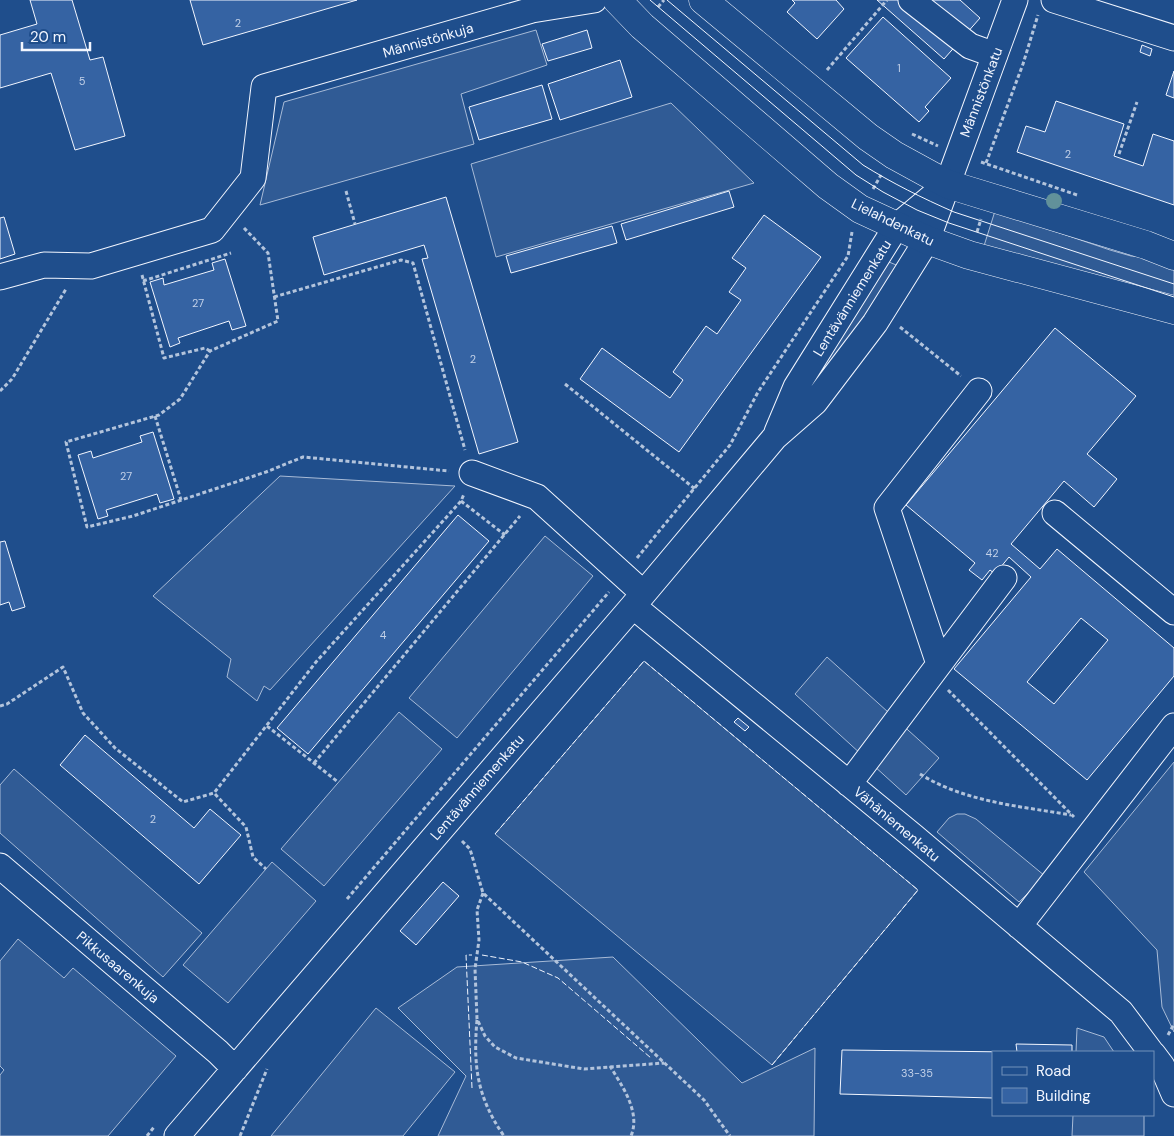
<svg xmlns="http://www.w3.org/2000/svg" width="1174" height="1136" font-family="'DM Sans',sans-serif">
  <rect width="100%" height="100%" fill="#1f4e8c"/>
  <path fill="#305b95" stroke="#a8bbd7" d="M536 30 547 65 461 94 474 144 260 205 284 102Z
    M671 103 754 183 496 257 471 164Z
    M995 211 1110 250 1131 256 1159 259 1174 265V303L983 249Z
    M889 262 901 267 803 405 800 395 839 333Z
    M280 476 455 486 270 690 264 686 257 701 227 677 231 659 153 596Z
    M545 536 593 576 457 738 409 698Z
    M827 657 939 758 906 795 795 694Z
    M644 661 918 890 772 1065 495 834Z
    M399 712 442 749 324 886 281 849Z
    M1174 762V1032L1162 1007 1157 950 1084 872Z
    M14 769 202 933 163 977 0 833V785Z
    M957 814H965L976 819 1045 876 1019 902 937 832 949 818Z
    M272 862 316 901 228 1003 183 965Z
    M18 939 64 978 73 968 176 1056 108 1136H0V1075L4 1070 0 1066V961Z
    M613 957 742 1083 815 1048 814 1136H438L466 1076 398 1008 457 967Z
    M376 1008 455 1072 403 1136H271Z
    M1077 1028 1104 1037 1114 1052H1076Z
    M1073 1115H1144V1136H1072Z"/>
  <path fill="#3563a3" stroke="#f2f6ff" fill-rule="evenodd" d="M30 0H72L90 60 103 57 125 136 75 150 51 73 0 88V35L37 24Z
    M190 0H357L203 45Z
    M792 0H836L844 9 817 39 787 12 795 3Z
    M877 0H960L980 18 944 59Z
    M883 17 951 78 925 107 929 111 919 122 846 58Z
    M587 30 592 48 548 61 542 44Z
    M1142 45 1152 49 1150 56 1140 52Z
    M620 60 632 97 560 120 548 84Z
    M1174 71V98L1166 95Z
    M542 85 552 119 479 140 469 107Z
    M1056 101 1124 124 1114 156 1143 166 1153 134 1174 141V205L1017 152 1026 126 1045 132Z
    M729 191 734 207 626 240 621 224Z
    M446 197 518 442 479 454 422 259 428 258 424 245 324 275 313 237Z
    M764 215 821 257 679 452 580 379 602 348 670 398 683 380 673 372 706 326 717 334 741 300 729 292 746 268 732 258Z
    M4 217 15 254 0 259V218Z
    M612 226 617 243 511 273 506 256Z
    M225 259 246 326 232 330 229 321 178 338 180 343 170 347 150 282 163 278 164 285 214 270 212 263Z
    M1055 328 1136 396 1087 454 1117 479 1094 507 1064 481 1011 544 1040 569 1057 549 1174 648V676L1087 780 954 669 1031 577 1009 557 995 574 990 570 982 580 969 570 975 563 906 505ZM1081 618 1108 640 1054 704 1027 682Z
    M153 432 174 499 160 503 157 494 106 510 108 516 98 519 78 455 91 451 93 458 142 442 140 436Z
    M458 515 489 541 308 754 277 728Z
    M5 541 25 607 12 611 9 602 0 605V542Z
    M738 718 749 727 745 731 734 722Z
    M85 735 194 828 210 809 241 835 199 884 60 765Z
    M443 882 459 896 416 945 400 931Z
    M1016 1044 1072 1045V1052H1017Z
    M842 1050 1014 1052H993V1098L840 1094Z"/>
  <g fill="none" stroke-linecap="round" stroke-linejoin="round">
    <defs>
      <path id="minor" d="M911 0 970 46 995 55
        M1054 0 1174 38
        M0 277 44 265 91 266 212 230 253 178 264 87 532 10 594 0
        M777 432 796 387 896 227 946 185
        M472 473 537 497 643 593
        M1055 513 1174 612
        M633 606 914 837 1121 1012 1151 1052
        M939 664 887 508 979 391
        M849 784 1004 578
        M0 866 218 1052 235 1069
        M1019 926 1174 726
        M1153 1054 1162 1066 1174 1094
        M177 1136 633 606 775 437 815 402 875 323 927 240 1015 0"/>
      <path id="major" d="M617 0 642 26 828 186 860 209 927 240 969 255 1174 310
        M703 0 868 137 894 155 947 184 1146 245 1174 256"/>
    </defs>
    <use href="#minor" stroke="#f2f6ff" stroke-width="27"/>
    <use href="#major" stroke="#f2f6ff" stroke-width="29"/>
    <path stroke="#b3c4dc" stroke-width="3" stroke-dasharray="4 2.5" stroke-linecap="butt" d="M658 7 664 0
      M827 70 887 0
      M912 134 938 146
      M1119 154 1137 102
      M981 162 1077 195
      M986 163 1023 64 1038 15
      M873 189 881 175
      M346 191 355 224
      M244 228 268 253 278 321 210 351 180 399 159 415 66 442 87 527 133 516 266 472 303 457 449 471
      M977 232 981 219
      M142 275 164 358 205 348 210 351
      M143 281 231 253
      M274 297 401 260 413 263 465 450
      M900 327 961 376
      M565 384 695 489
      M0 391 12 379 66 289
      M155 416 181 500
      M461 501 505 535
      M637 558 730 445 758 392 848 256 852 232
      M948 690 1074 817
      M0 706 7 704 63 667 83 713 115 748 183 802 214 793 316 662 461 501 464 494
      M267 726 338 782
      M314 763 520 516
      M920 774C965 802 1019 806 1071 815
      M215 794 246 827 253 857 266 869
      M462 841 470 849 483 893 704 1100 730 1136
      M483 893 477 910 479 940 475 969 477 1019 485 1036 495 1047 516 1058 584 1069 664 1063
      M347 899 609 592
      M477 1020C473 1066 477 1097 504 1136
      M1168 1035 1174 1024
      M610 1066C622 1086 641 1112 631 1136
      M147 1136 154 1127
      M240 1136 267 1069"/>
    <use href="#minor" stroke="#1f4e8c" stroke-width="25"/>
    <use href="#major" stroke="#1f4e8c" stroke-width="28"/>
    <path stroke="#f2f6ff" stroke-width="1" d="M650 0 856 175 883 192 917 210 949 223 1174 297
      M667 0 863 165C892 183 922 198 954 212L1174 284"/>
    <path stroke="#f2f6ff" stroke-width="1" stroke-dasharray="6 2.5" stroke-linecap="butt" d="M495 834 644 661 918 890 772 1065
      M482 955 522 962 558 978 651 1058
      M472 1088 466 955H472"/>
  </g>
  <circle fill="#61919a" cx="1054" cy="201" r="8"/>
  <g text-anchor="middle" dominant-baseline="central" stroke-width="4" stroke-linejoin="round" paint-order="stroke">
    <g font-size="11" fill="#c3d1e8">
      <text x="238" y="23">2</text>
      <text x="899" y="68">1</text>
      <text x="82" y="81">5</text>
      <text x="1068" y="154">2</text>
      <text x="198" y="303">27</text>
      <text x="473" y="359">2</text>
      <text x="126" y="476">27</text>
      <text x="992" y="553">42</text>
      <text x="383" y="635">4</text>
      <text x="153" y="819">2</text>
      <text x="917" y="1073">33-35</text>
    </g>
    <g font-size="14" fill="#f2f6ff" stroke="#1f4e8c">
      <text transform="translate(428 40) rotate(-16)">Männistönkuja</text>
      <text transform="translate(981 92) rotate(-69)">Männistönkatu</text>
      <text transform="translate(893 222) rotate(26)">Lielahdenkatu</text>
      <text transform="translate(852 298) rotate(-58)">Lentävänniemenkatu</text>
      <text transform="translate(477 787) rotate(-49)">Lentävänniemenkatu</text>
      <text transform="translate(897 824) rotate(40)">Vähäniemenkatu</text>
      <text transform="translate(118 967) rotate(40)">Pikkusaarenkuja</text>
    </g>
  </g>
  <rect x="992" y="1051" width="162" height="65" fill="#1f4e8c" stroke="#7391ba"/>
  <rect x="1002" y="1067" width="25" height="8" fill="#1f4e8c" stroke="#7391ba"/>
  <text x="1036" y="1076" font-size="15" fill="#f2f6ff">Road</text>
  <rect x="1002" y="1088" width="25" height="15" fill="#3563a3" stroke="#7391ba"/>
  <text x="1036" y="1101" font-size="15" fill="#f2f6ff">Building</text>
  <path d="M22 42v8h68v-8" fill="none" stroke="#f2f6ff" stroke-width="2.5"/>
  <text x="30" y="42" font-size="15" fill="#f2f6ff" stroke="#1f4e8c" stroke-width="4" paint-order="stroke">20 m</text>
</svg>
